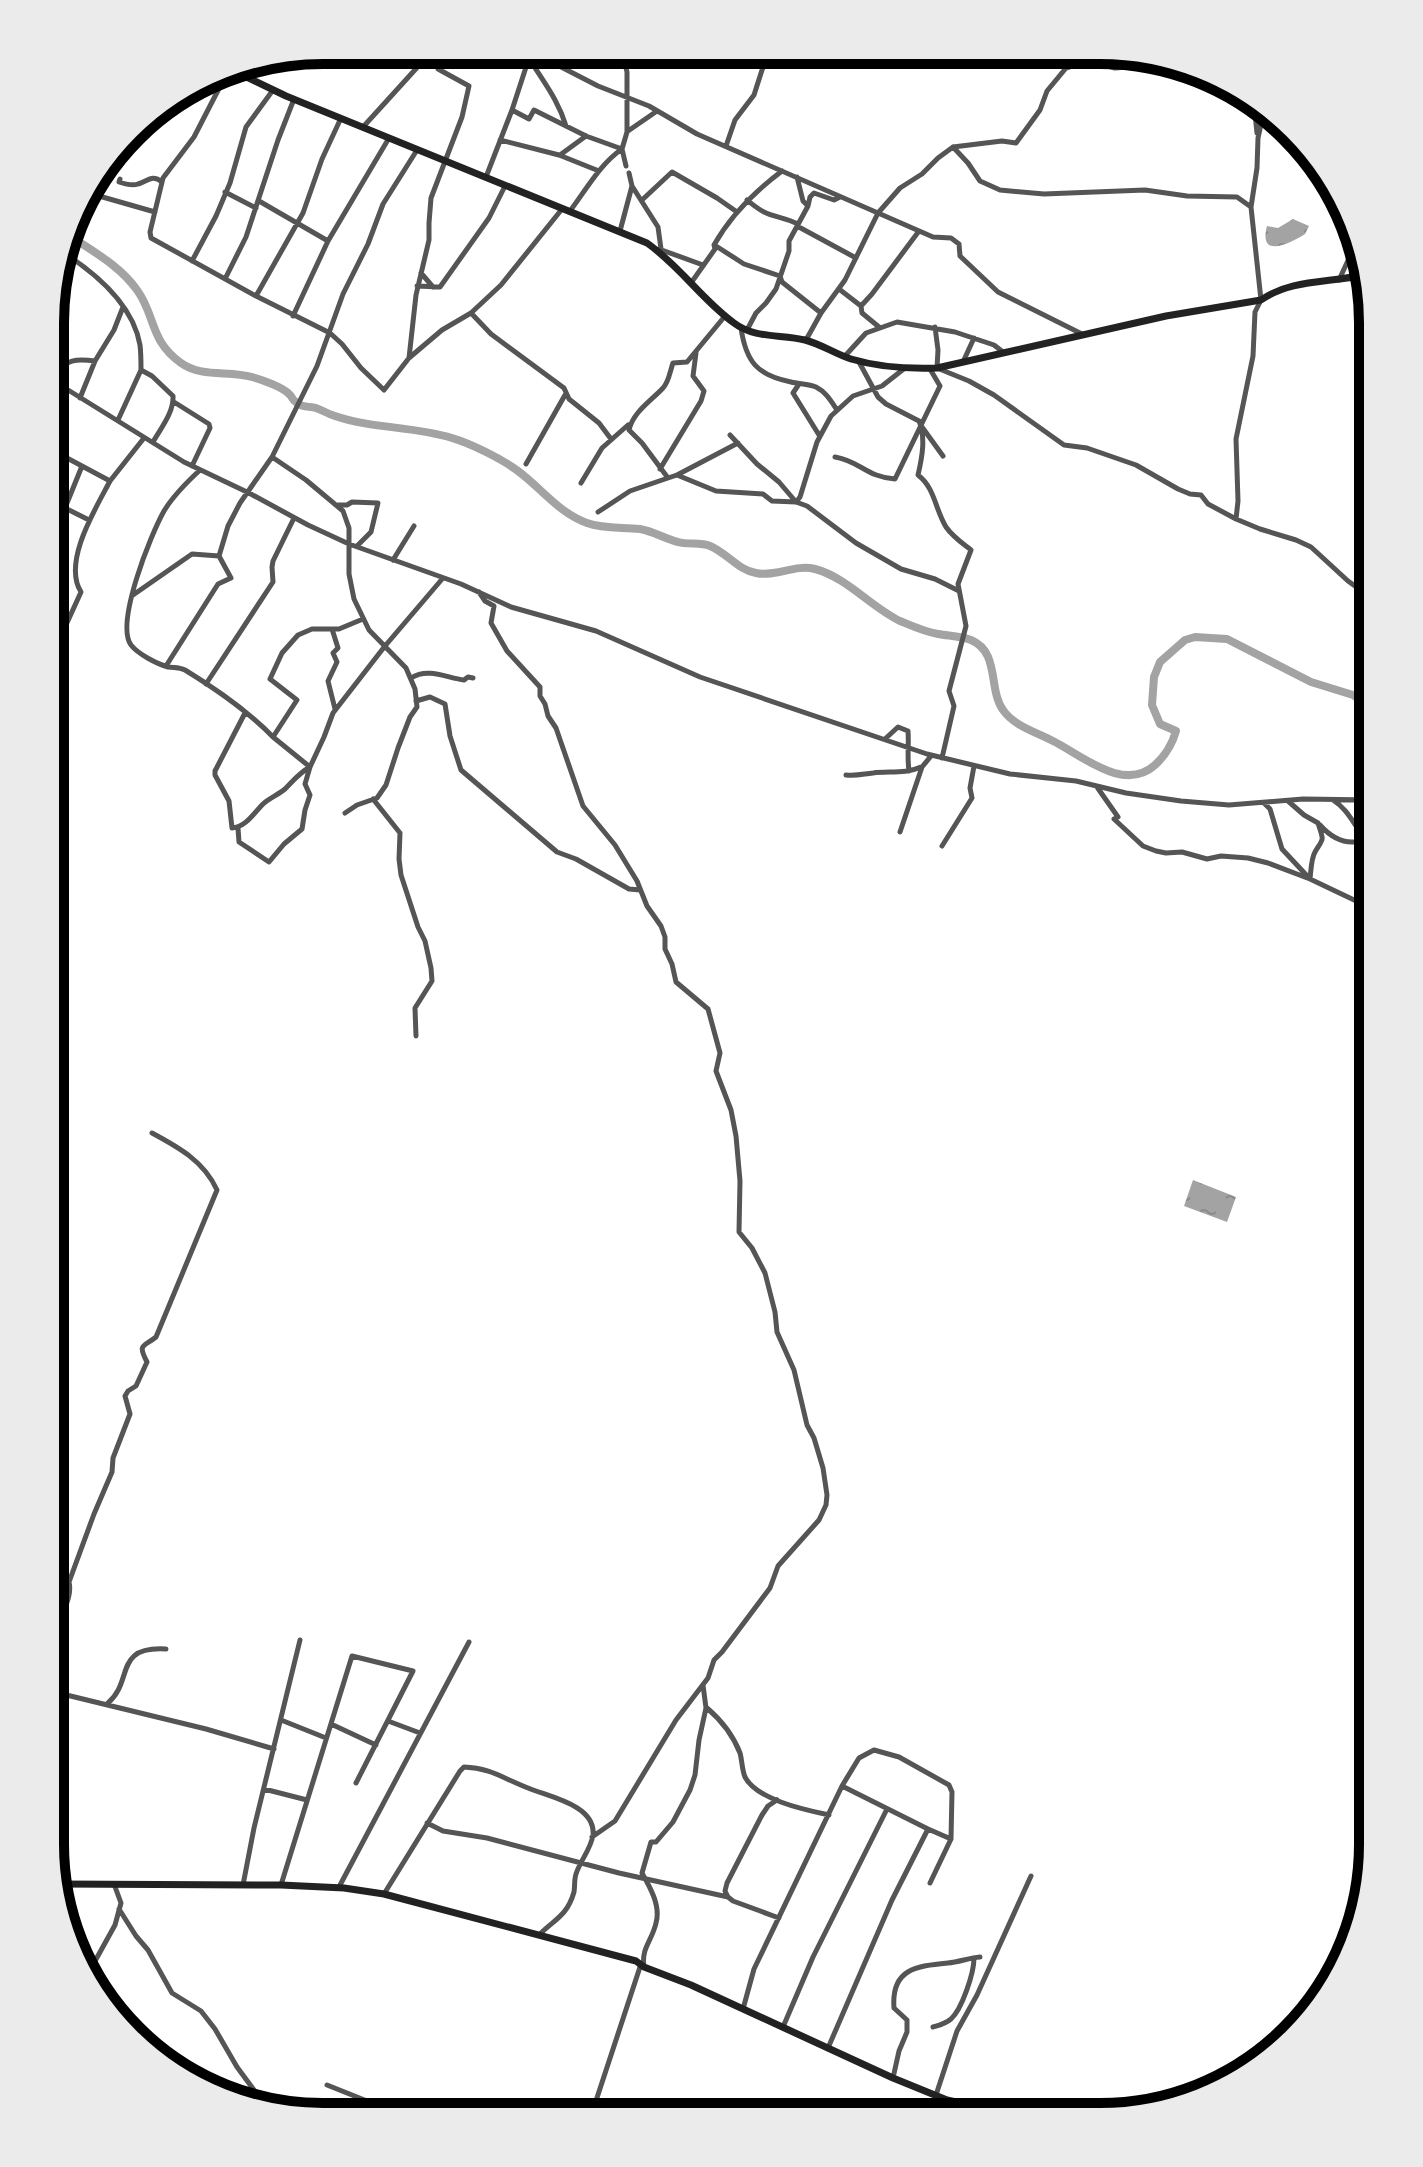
<svg xmlns="http://www.w3.org/2000/svg" width="1423" height="2167" font-family="Raleway,sans-serif">
  <defs>
    <pattern id="water-ripples" width="26" height="14" patternUnits="userSpaceOnUse" patternTransform="scale(2)"><rect width="26" height="14" fill="#a3a3a3"/><path d="M2 4q2-2 4 0t4 0M15 11q2-2 4 0t4 0" fill="none" stroke="#8b8b8b"/></pattern>
  </defs>
  <rect width="100%" height="100%" fill="#fff"/>
  <path fill="url(#water-ripples)" d="M1293 219 1309 226 1305 234C1291 243 1258 260 1267 226L1278 228Z
    M1193 1180 1236 1197 1227 1222 1184 1206Z"/>
  <g fill="none" stroke-linecap="round" stroke-linejoin="round">
    <path stroke="#a3a3a3" stroke-width="8" d="M70 236C94 252 120 266 137 290 156 316 149 340 181 363 202 378 229 370 252 377 262 380 280 386 288 393 295 399 290 398 297 403 303 408 310 406 316 408 322 410 328 414 335 416 373 429 414 426 452 438 472 444 502 459 518 471 541 488 559 513 587 523 604 529 622 527 640 529 653 531 665 539 678 542 688 545 700 542 710 546 727 553 738 570 756 573 776 577 795 564 815 569 846 577 871 607 900 621 912 626 925 632 938 634 949 636 960 636 971 640 1000 652 988 689 1003 710 1014 726 1036 732 1053 741 1083 756 1124 793 1155 765 1166 755 1172 745 1176 731L1160 724 1152 705 1154 677 1160 662 1185 640 1195 637 1227 639 1311 682 1353 695 1373 709"/>
    <path stroke="#555" stroke-width="5" d="M525 51C539 77 557 96 566 126
      M530 51 598 86 649 106 697 134 933 237 951 238 959 244 960 256 998 292 1082 334
      M622 51 627 72V132L622 149 626 166
      M236 64 229 69 194 137 163 178 150 232 151 238 256 296 330 333 342 344 361 368 384 390 409 358 442 330 471 313 501 285 562 209
      M1242 97 1255 114 1257 133
      M512 110 529 119 534 110 586 136 622 149
      M363 127 433 50
      M628 131 657 111
      M500 140 559 155 599 171
      M121 144 143 125 153 112
      M726 146 735 120 754 95 762 70 771 51
      M953 147 968 163 980 181 1000 190 1044 194 1145 190 1187 196 1237 197 1251 207
      M560 155 586 136
      M486 177 512 110 529 58
      M797 177 803 201 807 205
      M120 179 119 182C125 184 132 186 138 184 148 181 152 174 162 182
      M632 186 658 227 661 249
      M85 192 155 212
      M225 192 256 208
      M642 200 672 172 717 198 737 212
      M747 200C752 204 758 209 764 212 774 217 786 218 798 224
      M259 201 328 241
      M570 211C586 190 600 164 622 149
      M797 226 856 258
      M620 231 632 186 629 173
      M716 246 744 264 780 276 782 282 821 313
      M659 249 703 265
      M64 253C95 273 133 305 140 345 141 353 141 362 141 370L152 376 173 396C174 412 161 428 153 442
      M192 261 216 216 230 183 246 127 273 90
      M421 273 433 287
      M225 279 246 237 278 140 294 99
      M1339 280 1357 241
      M691 283 715 249 714 245C731 215 754 192 782 171
      M417 286 440 287 489 218 505 186
      M839 289 861 306 862 313 879 327
      M256 296 303 213 322 159 341 118
      M861 306 872 294 919 231
      M471 313 491 334 564 388 569 399 599 423 611 439
      M293 316 328 241 389 138
      M725 316 687 362 673 363C670 371 669 382 663 388 651 401 633 412 629 430L642 443 668 478 677 475 716 491 763 494 772 501 796 502 807 506 856 543 901 569 935 579 959 591
      M935 327 938 350 937 368 969 381 994 395 1064 445 1087 448 1136 465 1178 489 1190 494 1201 495 1208 504 1236 519 1260 529 1296 540 1311 547 1348 581 1373 599
      M741 328C746 362 757 375 791 382 799 384 809 384 816 387 826 392 831 401 837 410
      M747 330 756 313 766 303 776 289 789 251V241L808 206 810 197 814 193 834 200 840 197
      M806 340 821 313 845 280 878 213 900 188 922 174 938 158 953 147 1002 141 1016 143 1040 110 1047 91 1066 68 1088 61 1115 68 1163 64
      M844 357 866 333 897 322 955 332 994 345 1003 352
      M409 358 416 295 429 240V223L431 198 462 117 469 86 438 69 436 50
      M859 362 878 397 886 404 919 421C926 437 922 458 918 475 935 488 935 509 946 527 953 537 962 543 971 550L958 584 966 626 949 691 954 706 942 758
      M963 362 974 338
      M52 374C69 360 74 358 95 361
      M52 380 184 462 249 493 308 525 349 544 461 584 511 607 596 631 700 677 927 754 1010 774 1076 781 1126 793 1181 801 1229 805 1303 799 1373 800
      M799 384 793 393 819 435
      M80 398 95 361 114 330 123 307
      M174 402 209 424 210 428 192 466
      M118 420 141 370
      M922 427 943 456
      M730 435 757 464 779 482 796 502 800 497 817 442 831 416 853 396 882 386 905 368
      M52 450 82 466
      M272 457 306 480 343 511 349 528V574L354 599 369 630 406 668 415 689 417 707 410 717 398 748 386 785 377 798 357 805 345 813
      M835 457C860 461 866 477 895 479L940 386 930 369
      M526 464 565 395
      M660 469 701 401 704 391 693 376 696 353
      M200 470C187 482 173 496 164 511 151 534 115 623 131 645 138 654 157 664 168 667 175 668 179 667 185 670 216 689 248 711 273 737
      M677 475 738 443
      M581 483 602 448 628 425
      M52 501 65 508 82 466 110 481 144 438
      M338 505H347L352 502 378 503 371 532 357 546
      M65 508 89 520
      M598 512 630 491 668 478
      M1236 519 1238 501 1236 439 1253 356 1255 312 1261 300 1251 207 1257 168 1258 138 1265 106
      M393 560 414 526
      M479 592 485 601 494 606 491 623 507 651 540 687V696L545 704 548 716 556 728 583 806 615 845 637 881 647 906 661 926 665 937V949L672 964 676 982 708 1009 720 1053 716 1071 731 1110 736 1136 740 1181 739 1232 752 1248 765 1273 775 1312 777 1332 794 1370 807 1425 814 1438 823 1468 827 1495 826 1505 819 1520 778 1566 770 1588 722 1652 714 1660 708 1678 676 1720 615 1821 592 1837
      M133 595 192 554 219 556
      M332 629 338 648 333 653 337 662 328 681 335 709
      M166 666 218 584 231 578 219 556 228 526 240 503 272 457 317 366 343 294 368 244 383 204 417 150
      M411 678C428 667 447 678 464 680L468 677 473 678
      M206 684 273 582 272 567 273 561 294 518
      M55 699 53 665 61 636 81 592C62 562 96 508 110 481
      M416 701 430 697 445 704 450 736 461 770 557 852 576 859 629 889 640 890
      M245 713 215 771V775L229 801 232 828C246 827 254 813 263 804 269 798 278 795 285 789 294 780 299 773 310 767L273 737 297 700 270 679 282 653 298 635 312 629H339L363 619
      M885 739 898 727 908 731C909 745 907 757 909 771
      M846 775C857 776 863 774 873 773 889 771 906 774 921 767
      M1097 787 1118 817 1114 819 1143 846 1156 851 1166 853 1182 852 1207 859 1221 856 1248 858 1268 863 1310 879C1311 871 1311 859 1315 852 1324 837 1324 842 1318 823L1304 815 1288 801
      M373 799 400 833 399 859 401 875 418 927 425 941 431 968 432 981 415 1008 416 1036
      M1333 800C1350 811 1354 827 1367 840
      M1264 803 1270 809 1282 849 1310 879 1373 909
      M1320 825C1328 834 1339 842 1352 842 1361 842 1365 840 1373 844
      M238 828 239 842 269 862 284 844 302 829 305 810 310 795 305 784 310 767 324 737 333 713 385 646 443 578
      M900 832 922 767 931 756
      M942 846 972 798 970 788 974 766
      M50 1573 69 1582C72 1595 65 1607 60 1620
      M69 1582 94 1514 112 1472 113 1458 130 1414 125 1396 128 1391 136 1386 147 1362C137 1343 144 1347 156 1337L217 1190C204 1161 178 1147 152 1133
      M50 1660 60 1620 58 1613 50 1607
      M50 1691 206 1729 274 1749
      M108 1703C134 1681 113 1646 166 1649
      M707 1708C721 1720 733 1735 740 1753 742 1760 742 1770 745 1777 757 1800 806 1810 829 1815
      M281 1720 326 1738
      M388 1721 420 1733
      M331 1724 376 1745
      M842 1786 928 1829
      M264 1789 307 1800
      M777 1800 768 1806 762 1815 727 1883 725 1891 728 1897 733 1901 779 1918
      M427 1823 443 1831 487 1838 619 1873 728 1897
      M243 1885 254 1828 300 1640
      M281 1885 352 1656 413 1671 356 1783
      M339 1887 469 1642
      M384 1894 460 1771 464 1767C491 1768 504 1779 528 1788 549 1797 596 1805 593 1835 591 1849 580 1861 576 1874 574 1880 575 1886 574 1892 567 1916 555 1919 540 1934
      M60 1895 65 1884
      M119 1909 136 1936 148 1950 172 1993 201 2011 215 2029 237 2067 265 2105
      M89 1972 115 1925 121 1903 114 1884
      M743 2009 754 1969 842 1786 859 1758 874 1750 899 1757 949 1785 952 1792 951 1839 930 1883
      M783 2027 813 1957 887 1809
      M933 2027C940 2025 945 2024 951 2019 962 2009 974 1973 974 1958
      M828 2048 892 1900 928 1829 951 1839
      M893 2078 899 2051 907 2032V2020L894 2008C891 1969 916 1966 948 1963 959 1962 969 1958 980 1957
      M327 2085 402 2115
      M936 2095 957 2031 977 1995 1031 1876
      M591 2116 640 1967H644C641 1948 652 1941 656 1923 661 1906 650 1887 642 1873L651 1842H656L673 1822 690 1790 695 1775 699 1740 706 1708 703 1685
      M970 2117 976 2107"/>
    <path stroke="#222" stroke-width="7" d="M228 68 286 96 647 243C680 266 702 300 734 323 755 339 781 334 805 340 821 344 835 354 851 359 878 367 909 369 937 368L1166 316 1261 300C1291 279 1329 283 1363 275
      M58 1884 281 1885 344 1888 384 1894 636 1961 644 1967 691 1985 893 2078 947 2100 984 2108 1190 2099"/>
  </g>
  <path d="M0 0H1423V2167H0ZM323 64H1100A259 259 0 0 1 1359 323V1844A259 259 0 0 1 1100 2103H323A259 259 0 0 1 64 1844V323A259 259 0 0 1 323 64Z" fill="#ebebeb" fill-rule="evenodd"/>
  <path fill="none" stroke="#000" stroke-width="10" d="M323 64H1100A259 259 0 0 1 1359 323V1844A259 259 0 0 1 1100 2103H323A259 259 0 0 1 64 1844V323A259 259 0 0 1 323 64Z"/>
</svg>
